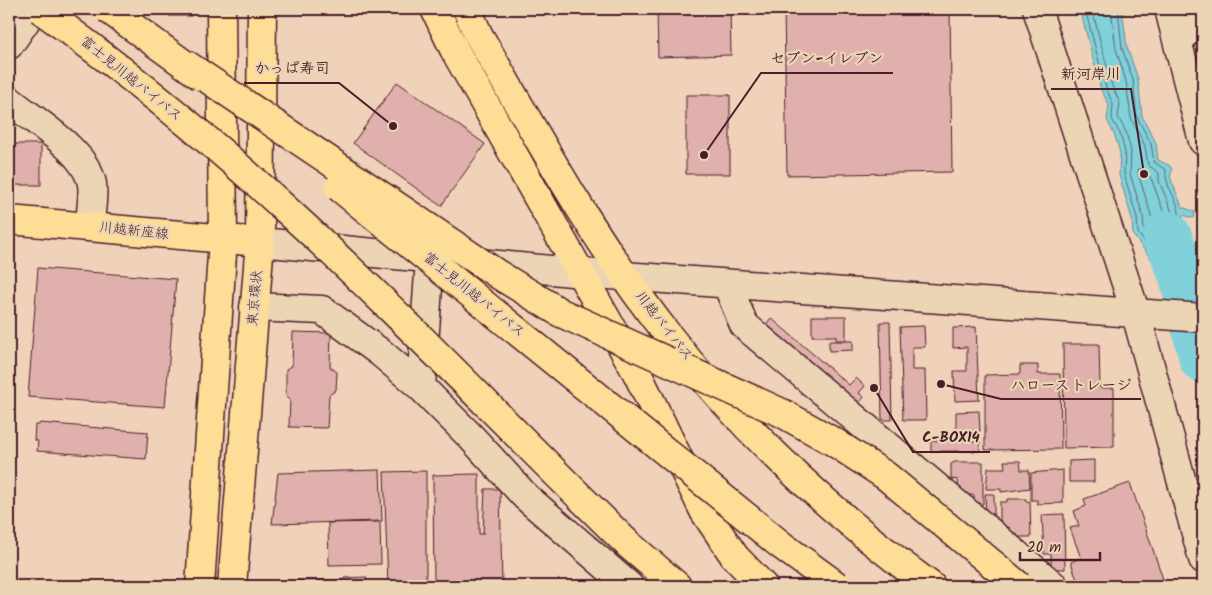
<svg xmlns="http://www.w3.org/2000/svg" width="1212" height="595" font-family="Kalam,'Klee One',sans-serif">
  <rect width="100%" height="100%" fill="#f0d1b9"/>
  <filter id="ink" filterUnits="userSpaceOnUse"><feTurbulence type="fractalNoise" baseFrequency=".02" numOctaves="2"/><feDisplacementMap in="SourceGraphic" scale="10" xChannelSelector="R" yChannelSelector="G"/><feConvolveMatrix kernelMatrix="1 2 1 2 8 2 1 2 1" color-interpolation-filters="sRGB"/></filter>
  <g filter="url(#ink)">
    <path fill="#80d1da" stroke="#6a8a94" d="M1080 9H1122L1127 47 1138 79 1142 116 1156 143 1158 160 1170 166 1172 170 1170 177 1182 207 1195 212 1194 218 1182 215 1190 241 1182 250 1194 297 1171 296 1162 284 1159 269 1133 235 1132 219 1119 175 1120 153 1115 136 1107 120 1109 105 1101 90Z"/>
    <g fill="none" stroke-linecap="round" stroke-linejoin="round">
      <path stroke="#606671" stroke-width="1" d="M1085 9 1106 88 1113 104 1112 119 1120 134 1125 152 1124 174 1137 218 1138 233 1163 267 1167 282 1173 290 1185 292 1187 289 1177 250 1184 239C1181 230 1179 221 1179 212 1177 197 1164 186 1166 170L1154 162 1151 144 1137 117 1133 80 1122 48 1118 9
        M1092 9 1112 86 1120 103 1118 117 1126 132 1131 151 1130 174 1143 216 1144 231 1171 264 1173 262 1171 247 1177 237 1172 212 1159 181V173L1148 165 1145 146 1131 118 1126 81 1116 49 1111 9
        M1139 169H1142L1151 178 1164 213 1168 236 1164 243 1152 229 1151 215 1138 173Z"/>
      <path stroke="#80d1da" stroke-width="48" d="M1167 235 1183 276 1203 359"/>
    </g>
    <path fill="#e0b1ac" stroke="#4a1f2b" d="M169 9H191V16H169Z
      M657 9H730L731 55 658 57Z
      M784 9H950L952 172 787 175Z
      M1203 40V66L1191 48Z
      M397 82 485 144 441 206 353 143Z
      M686 95H730V174H686Z
      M9 144H41V185H9Z
      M38 268 176 279 165 407 28 397Z
      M812 316H846V340H836V336H812Z
      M771 318 849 385 856 378 865 386 859 393 864 397 858 405 765 326Z
      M880 322H890L892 420H882Z
      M924 326 925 347H912V370H925L926 420H903L900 327Z
      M976 327 979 400 955 401 954 371H967V347L953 348V328Z
      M293 332 331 333 330 367 337 372 336 390 329 395 327 428 289 427 290 399 286 395V369L292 366Z
      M829 341H853V350L829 351Z
      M1063 344H1099L1100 388H1114V447L1064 448Z
      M1020 365H1038V374H1060L1061 449 985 450V375L1020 374Z
      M979 411 980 431 956 432V412Z
      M40 423 148 432 146 459 37 451 38 441 34 440 35 425H39Z
      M931 441H980V451H931Z
      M1094 460V482H1069V461Z
      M1004 461H1020L1021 470H1029L1030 488 1001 492V489H986L988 468H1005Z
      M955 462H983V504L974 505V495H963L959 492 958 480 951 479V464Z
      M380 470 382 521 272 524 278 473Z
      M1063 470V503L1037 504V500H1031V473Z
      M426 471V586H388L384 472Z
      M479 474V534H483L485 489H500L502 586H434L433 475Z
      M1130 483 1163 579 1143 586H1079L1071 562 1081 558 1070 528 1079 526 1074 511 1086 506 1084 499Z
      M985 494H994V514H986Z
      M1007 499H1026V502L1030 501 1031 537H1017V534L1010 535 1009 527H1000V502H1007Z
      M1064 514 1065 569H1051V554H1044L1042 515Z
      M380 522 381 564 329 565 328 523Z
      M366 577 367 586H345L344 578Z
      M343 580V586H274V581Z"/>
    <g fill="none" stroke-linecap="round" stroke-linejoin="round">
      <defs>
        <path id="minor" d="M1037 9 1136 314 1203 559
          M1169 9 1203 141
          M1177 39 1203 21
          M9 45 34 9
          M9 100C34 121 86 151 92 184 94 197 90 213 90 226
          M260 242 582 273 1203 318
          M727 284 744 325 1054 586
          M254 307 322 310 381 353 421 387 472 438 526 497 629 586
          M421 387 430 259"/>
        <path id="major" d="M9 220 260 242"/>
        <path id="highway" d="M435 9 454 49 637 373 704 511 735 557 763 586
          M467 9 478 34C537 136 594 241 667 334 742 430 833 515 931 586
          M628 544 677 586
          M200 586 223 239 221 9
          M232 586 260 242 262 9"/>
      </defs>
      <use href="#minor" stroke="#4a1f2b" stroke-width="31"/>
      <use href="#major" stroke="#4a1f2b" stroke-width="31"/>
      <use href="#highway" stroke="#4a1f2b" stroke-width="31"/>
      <use href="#minor" stroke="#ecd5b5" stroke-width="28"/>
      <use href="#major" stroke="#fedd96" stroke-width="28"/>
      <use href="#highway" stroke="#fedd96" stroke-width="28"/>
      <defs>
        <path id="highway-bridge" d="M40 9C127 72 212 141 291 214 407 320 515 435 628 544
          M108 9 202 77
          M187 65 499 275 561 313 782 413 834 442 886 476 1019 586
          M339 187 781 545 837 586"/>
      </defs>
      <use href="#highway-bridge" stroke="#4a1f2b" stroke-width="31" stroke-linecap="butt"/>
      <use href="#highway-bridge" stroke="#fedd96" stroke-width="28"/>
    </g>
  </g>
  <g text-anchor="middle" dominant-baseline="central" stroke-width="4.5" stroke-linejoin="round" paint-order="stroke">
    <g font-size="14" fill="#4a1f2b" stroke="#ecd5b5">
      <text transform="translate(131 79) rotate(39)">富士見川越バイパス</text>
      <text transform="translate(134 231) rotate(6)">川越新座線</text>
      <text transform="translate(474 295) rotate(39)">富士見川越バイパス</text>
      <text transform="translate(255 298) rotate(-85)">東京環状</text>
      <text transform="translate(664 326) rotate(52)">川越バイパス</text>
    </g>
  </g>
  <path fill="none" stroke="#4a1f2b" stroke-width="2" d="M704 155L761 73H893M393 126L339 83H244M1144 174L1131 89H1051M941 384L1001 399H1141M874 388L913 452H990"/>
  <g fill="#4a1f2b" stroke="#ecd5b5" stroke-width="2">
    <circle cx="704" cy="155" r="5"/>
    <circle cx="393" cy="126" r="5"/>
    <circle cx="1144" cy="174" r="5"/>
    <circle cx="941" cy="384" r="5"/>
    <circle cx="874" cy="388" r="5"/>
  </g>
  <g font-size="15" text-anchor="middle" font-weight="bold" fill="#4a1f2b" stroke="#ecd5b5" stroke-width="4.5" stroke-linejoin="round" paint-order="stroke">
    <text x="827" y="63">セブン-イレブン</text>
    <text x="292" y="73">かっぱ寿司</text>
    <text x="1091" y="79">新河岸川</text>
    <text x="1071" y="390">ハローストレージ</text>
    <text x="951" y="442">C-BOX14</text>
  </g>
  <rect width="1212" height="595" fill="none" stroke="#ecd5b5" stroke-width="30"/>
  <rect x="15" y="15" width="1182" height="565" fill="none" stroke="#4a1f2b" stroke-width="2" filter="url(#ink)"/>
  <path d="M1020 552v8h80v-8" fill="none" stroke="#4a1f2b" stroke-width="2.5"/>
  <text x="1027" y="552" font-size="15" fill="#4a1f2b" stroke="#ecd5b5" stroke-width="4" paint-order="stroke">20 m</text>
</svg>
